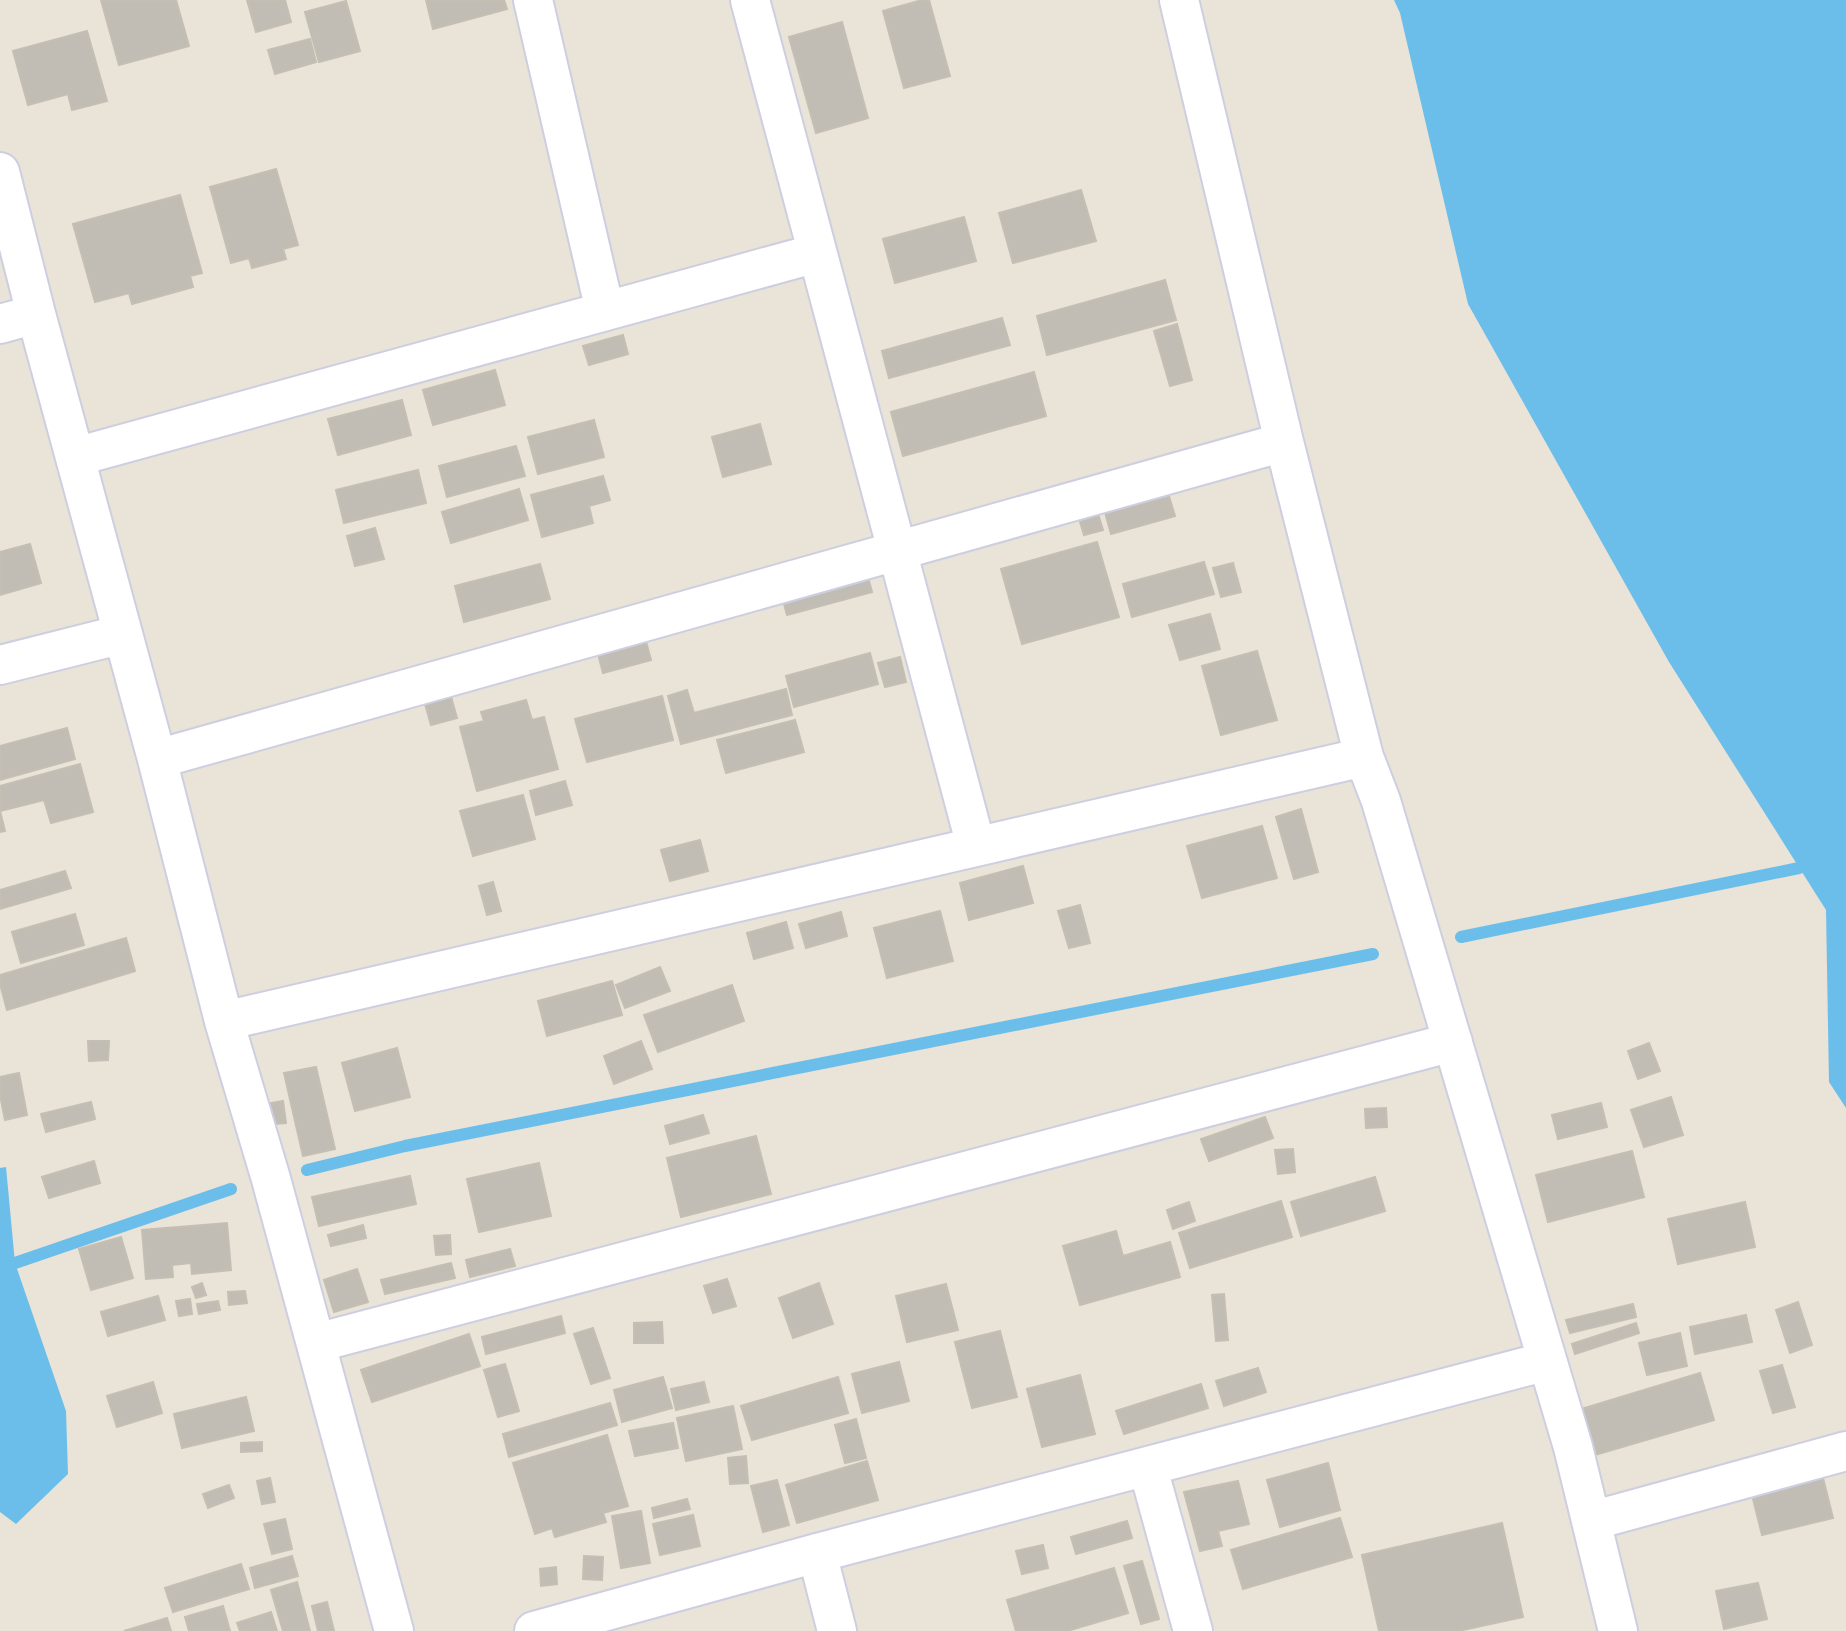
<svg xmlns="http://www.w3.org/2000/svg" width="1846" height="1631" font-family="'Open Sans',sans-serif">
  <rect width="100%" height="100%" fill="#e9e3d8"/>
  <path fill="#6cbeea" d="M1394 0H1846V1108L1829 1082 1826 910 1669 662 1468 304 1400 13Z
    M6 1167 15 1263 66 1411 68 1474 16 1524 0 1512V1168Z"/>
  <g fill="none" stroke-linecap="round" stroke-linejoin="round">
    <path stroke="#6cbeea" stroke-width="12" d="M1461 937 1799 868
      M307 1170 405 1146 1373 954
      M15 1263 231 1189"/>
  </g>
  <path fill="#c1bdb5" stroke="#c4bfb2" stroke-width="2" d="M101 0H176L189 46 119 65Z
    M247 0H285L291 22 256 32Z
    M426 0H504L507 9 433 29Z
    M922 0H929L950 76 904 88 883 11Z
    M346 1 360 51 319 62 305 12Z
    M842 22 868 118 816 133 789 37Z
    M87 31 107 101 72 110 68 94 28 105 13 51Z
    M310 39 316 62 275 74 268 50Z
    M276 169 298 245 283 249 286 259 252 268 249 258 231 263 210 187Z
    M1081 190 1096 241 1013 263 999 213Z
    M180 195 202 273 190 276 193 287 132 304 129 293 95 302 73 224Z
    M964 217 976 261 895 283 883 239Z
    M1165 280 1176 320 1047 355 1037 316Z
    M1002 318 1010 345 889 378 882 351Z
    M1177 324 1192 380 1170 386 1154 331Z
    M623 335 628 354 589 365 583 346Z
    M495 370 505 405 433 425 423 390Z
    M1034 372 1046 416 903 456 891 412Z
    M402 400 411 435 338 455 328 419Z
    M594 420 604 457 538 474 528 437Z
    M760 424 771 464 723 477 712 437Z
    M516 446 525 476 447 497 439 466Z
    M418 470 426 503 344 523 336 490Z
    M603 476 610 500 589 506 593 523 542 537 531 495Z
    M1164 480 1175 516 1111 534 1101 498Z
    M519 489 528 520 451 543 442 512Z
    M1093 498 1103 530 1084 535 1078 515Z
    M375 528 384 559 355 566 347 536Z
    M1097 542 1119 617 1022 644 1001 569Z
    M30 544 41 583 0 595V552Z
    M1204 562 1214 594 1132 617 1123 584Z
    M1233 563 1241 592 1221 597 1213 568Z
    M540 564 550 599 464 622 455 586Z
    M865 566 872 592 787 615 780 589Z
    M1210 614 1220 649 1180 660 1169 625Z
    M641 623 651 660 603 673 593 635Z
    M1257 651 1277 720 1221 735 1202 666Z
    M870 653 878 684 794 707 786 676Z
    M900 657 906 682 885 687 878 663Z
    M444 672 457 718 431 725 418 679Z
    M786 689 792 715 681 744 668 696 687 690 694 713Z
    M662 696 673 740 587 762 575 719Z
    M526 700 532 720 544 717 558 769 477 791 460 727 484 721 481 712Z
    M795 720 804 752 726 773 717 740Z
    M67 728 75 759 0 780V746Z
    M80 764 93 812 51 823 44 800 0 811 5 831 0 832V786Z
    M565 781 572 805 536 815 530 791Z
    M523 795 535 839 473 856 460 811Z
    M1301 809 1318 872 1294 879 1276 817Z
    M1262 826 1277 878 1202 898 1187 846Z
    M700 840 708 871 670 881 661 850Z
    M1023 866 1033 903 969 920 960 883Z
    M65 871 71 888 0 909V890Z
    M493 882 501 911 487 915 479 886Z
    M1080 905 1090 943 1069 948 1058 911Z
    M940 911 953 961 887 978 874 928Z
    M841 912 847 936 806 948 799 924Z
    M75 914 84 945 21 963 12 932Z
    M786 922 793 948 754 959 747 933Z
    M126 938 135 971 7 1010 0 984V975Z
    M660 967 670 991 625 1008 616 985Z
    M612 981 622 1015 547 1036 538 1001Z
    M732 985 744 1021 658 1052 644 1015Z
    M88 1041H109L108 1060 89 1061Z
    M641 1041 652 1069 614 1084 604 1056Z
    M1649 1043 1660 1071 1638 1079 1628 1051Z
    M397 1048 410 1097 355 1111 342 1063Z
    M316 1067 335 1149 303 1156 284 1073Z
    M19 1073 27 1115 5 1120 0 1095V1077Z
    M1671 1097 1683 1135 1644 1147 1631 1110Z
    M283 1101 286 1123 274 1124 271 1103Z
    M91 1102 95 1119 46 1132 41 1114Z
    M1601 1103 1607 1127 1558 1139 1552 1115Z
    M1386 1108 1387 1127 1366 1128 1365 1109Z
    M703 1115 709 1133 670 1144 665 1126Z
    M1265 1117 1273 1138 1209 1161 1201 1139Z
    M756 1136 771 1194 681 1217 667 1158Z
    M1293 1149 1295 1172 1278 1174 1275 1150Z
    M1632 1151 1644 1197 1548 1222 1536 1175Z
    M94 1161 100 1183 49 1198 42 1177Z
    M539 1163 551 1216 479 1232 467 1179Z
    M410 1176 416 1204 319 1226 312 1197Z
    M1375 1177 1385 1211 1301 1236 1291 1202Z
    M1281 1201 1292 1237 1190 1268 1179 1233Z
    M1189 1202 1195 1221 1173 1229 1167 1210Z
    M1745 1202 1755 1247 1678 1264 1668 1219Z
    M227 1223 231 1270 192 1274 191 1263 172 1265 173 1277 146 1279 142 1230Z
    M363 1225 366 1238 331 1246 328 1235Z
    M1116 1231 1123 1256 1170 1242 1180 1277 1080 1305 1063 1246Z
    M450 1235 451 1254 436 1255 434 1236Z
    M121 1237 133 1278 91 1290 79 1249Z
    M510 1249 515 1266 470 1277 466 1260Z
    M451 1263 455 1278 385 1294 381 1280Z
    M357 1269 368 1302 334 1312 324 1280Z
    M727 1279 736 1306 713 1313 704 1286Z
    M202 1283 206 1295 196 1298 192 1287Z
    M819 1283 833 1324 793 1338 779 1298Z
    M946 1284 958 1330 907 1342 896 1296Z
    M245 1291 247 1303 229 1305 228 1292Z
    M1224 1294 1228 1340 1216 1341 1212 1295Z
    M158 1296 165 1320 108 1336 101 1312Z
    M190 1299 192 1314 179 1316 176 1301Z
    M218 1301 220 1310 199 1314 197 1304Z
    M1798 1302 1812 1345 1790 1353 1776 1310Z
    M1633 1304 1636 1317 1570 1333 1566 1320Z
    M1746 1315 1752 1342 1695 1354 1690 1327Z
    M561 1316 565 1333 486 1354 482 1337Z
    M662 1322 663 1343H634V1323Z
    M1636 1323 1639 1333 1575 1354 1572 1344Z
    M593 1328 610 1378 591 1384 574 1334Z
    M1000 1331 1017 1397 972 1408 955 1342Z
    M1680 1333 1687 1366 1647 1375 1639 1343Z
    M469 1334 480 1366 372 1402 361 1370Z
    M899 1362 909 1401 862 1413 852 1374Z
    M505 1364 519 1411 498 1417 484 1370Z
    M1782 1365 1795 1407 1773 1413 1760 1371Z
    M1258 1368 1266 1392 1224 1406 1216 1381Z
    M1700 1373 1714 1420 1588 1457 1575 1411Z
    M1080 1375 1095 1434 1042 1447 1027 1389Z
    M663 1377 672 1408 622 1422 614 1390Z
    M838 1377 848 1413 752 1440 741 1406Z
    M153 1382 162 1413 117 1427 107 1396Z
    M704 1382 709 1402 676 1410 671 1389Z
    M1201 1384 1208 1408 1124 1434 1116 1411Z
    M246 1397 254 1431 182 1448 174 1414Z
    M610 1403 617 1425 509 1457 503 1434Z
    M733 1406 742 1449 686 1461 677 1418Z
    M856 1419 866 1458 845 1463 835 1425Z
    M673 1423 678 1448 635 1456 629 1431Z
    M607 1435 628 1506 603 1513 606 1522 555 1537 552 1528 535 1534 513 1463Z
    M262 1442V1451L241 1452V1443Z
    M746 1456 748 1483 730 1484 728 1458Z
    M867 1461 878 1500 797 1523 786 1485Z
    M1328 1463 1340 1510 1280 1527 1267 1480Z
    M1822 1474 1833 1518 1762 1535 1751 1491Z
    M270 1478 275 1502 262 1504 257 1481Z
    M777 1480 789 1525 763 1532 751 1486Z
    M1238 1481 1249 1524 1218 1531 1222 1546 1200 1551 1184 1492Z
    M229 1485 234 1498 208 1508 203 1494Z
    M687 1499 690 1509 654 1518 652 1508Z
    M641 1511 650 1563 621 1568 612 1516Z
    M693 1515 700 1546 660 1555 653 1524Z
    M1340 1518 1352 1557 1243 1589 1231 1550Z
    M285 1519 292 1549 272 1554 264 1524Z
    M1127 1521 1132 1538 1076 1554 1071 1537Z
    M1502 1523 1523 1617 1458 1631H1379L1362 1555Z
    M1043 1545 1048 1568 1022 1574 1016 1551Z
    M292 1556 298 1576 255 1588 250 1568Z
    M584 1556 603 1557 602 1580 583 1579Z
    M1142 1561 1159 1619 1141 1624 1124 1566Z
    M241 1564 249 1589 173 1612 165 1588Z
    M556 1567 557 1584 541 1586 540 1569Z
    M1114 1568 1128 1613 1067 1631H1016L1007 1600Z
    M297 1582 310 1631H283L271 1590Z
    M1758 1583 1767 1619 1724 1629 1716 1591Z
    M327 1602 334 1631H318L312 1606Z
    M223 1606 230 1631H189L185 1617Z
    M271 1612 277 1631H240L237 1623Z
    M167 1618 171 1631H124Z"/>
  <g fill="none" stroke-linecap="round" stroke-linejoin="round">
    <defs>
      <path id="street" d="M533 0 605 311
        M750 0 976 846
        M1179 0 1284 442 1364 757 1381 801 1573 1447 1618 1631
        M0 172 36 314 157 759 224 1021 271 1179 394 1631
        M0 324 36 314
        M75 457 817 253
        M0 665 123 634
        M157 759 1284 442
        M224 1021 1364 757
        M316 1343 1453 1042
        M1148 1468 1193 1631
        M1591 1521 1846 1451
        M817 1553 837 1631
        M534 1631 817 1553 1547 1361"/>
    </defs>
    <use href="#street" stroke="#cdcfe0" stroke-width="42"/>
    <use href="#street" stroke="#fff" stroke-width="38"/>
  </g>
</svg>
